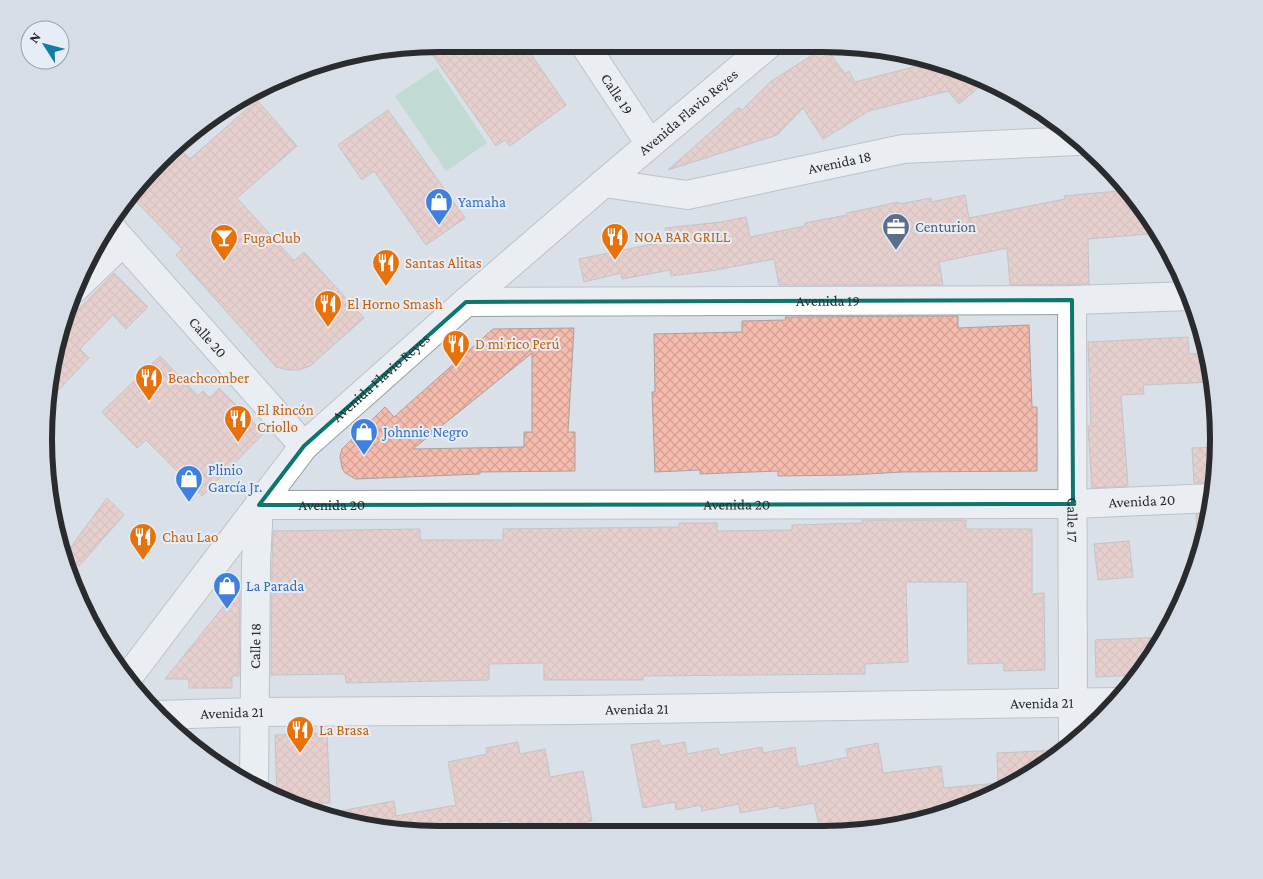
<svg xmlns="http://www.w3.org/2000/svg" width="1263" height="879" font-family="'Crimson Pro',serif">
  <defs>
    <pattern id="building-cross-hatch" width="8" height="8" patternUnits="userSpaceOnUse" patternTransform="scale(1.25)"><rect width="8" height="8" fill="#f5bbad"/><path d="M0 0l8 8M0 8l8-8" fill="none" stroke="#d2a195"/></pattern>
  </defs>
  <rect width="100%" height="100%" fill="#d9e0e8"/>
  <path fill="#a5d2ba" d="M437 68 487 143 446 171 395 96Z"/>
  <path fill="url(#building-cross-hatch)" stroke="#aba09e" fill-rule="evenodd" d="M440 44H524L566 105 510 146 505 140 496 146 426 45Z
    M825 47 845 74 849 71 855 82 925 64 921 59 984 83 959 104 948 91 869 111 823 139 803 108 777 135 668 170 739 107 742 110 770 82Z
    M257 100 297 146 237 198 294 261 304 252 364 318 310 366 299 370H288L276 367 176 255 182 249 131 196 142 179 178 147 190 159Z
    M388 110 465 218 426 245 374 171 362 180 338 145Z
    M1128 190 1153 220 1160 233 1088 239 1089 284 1010 285 1007 248 939 262 943 285H779L774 259 710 271 671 276 670 270 622 279 621 273 584 282 579 259 667 241 665 228 721 222 746 217 750 237 805 226V223L847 215V213L899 202 900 204 931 198V202L965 195 969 218 1065 199 1064 196Z
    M114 273 148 307 126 329 113 315 80 349 89 358 48 401 47 388 64 324Z
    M958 316V328L1029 325 1032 407H1037V471L902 472 849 475 778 476V471L700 474V470L655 472 652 392H655L654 334 742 332V321L786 320 785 317Z
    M574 328 568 432H575V471L480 472V474L356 479 345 473 342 468 340 456 342 449 385 407 394 417 493 329ZM532 353V432H524V447L413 449Z
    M1188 337 1189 354 1209 353 1212 363 1214 382 1143 385 1144 394 1121 395 1128 486 1092 488 1088 426H1091L1088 342Z
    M160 356 198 396 203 391 210 398 219 388 264 433 202 496 146 440 137 448 102 412Z
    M1219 447 1215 483H1194L1192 448Z
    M107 498 124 515 79 566 65 555Z
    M1196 514H1212L1208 530 1197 529Z
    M862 520H966V529H1032V594L1044 593 1045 670 1004 671V663L968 664 967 582H906L908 662 865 664V674L643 676V680H544V663L489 664V680L346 683 345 674 271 675 272 562 273 531 420 529V540H503V529L679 527V523H717V531L792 530V525L862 523Z
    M1129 541 1133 577 1098 580 1094 544Z
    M240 586 239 676H232V688H189V679H165Z
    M1165 637 1152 660 1139 675 1096 677 1095 640Z
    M327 733 330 803 287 804 277 799 275 735Z
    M659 740 661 746 685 742 687 754 718 748 720 755 762 747 763 753 795 747 798 767 848 757 846 749 878 743 883 773 941 766 944 788 998 783 997 753 1061 750 999 794 900 828 821 835 814 803 780 809 779 806 740 813 739 804 702 811 701 805 676 810 675 802 643 808 631 745Z
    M518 742 520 754 545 749 550 777 583 771 592 821 535 832 533 822 510 826 509 820 453 831 454 835H440L362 828 319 815 394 801 396 816 456 805 448 762 487 754 486 748Z"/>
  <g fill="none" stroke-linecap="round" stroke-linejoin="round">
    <defs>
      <g id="minor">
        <path id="s1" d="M584 44 650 144"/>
        <path id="s2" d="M604 183 687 195 903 149 1078 141"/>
        <path id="s3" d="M111 228 304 446"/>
        <path d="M74 289 123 242"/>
        <path id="s4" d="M1072 300 1073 741"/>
        <path id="s5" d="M466 302 1072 300 1192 296"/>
        <path id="s6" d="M157 715 254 712 576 710 1118 702"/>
        <path id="s7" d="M254 787 256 562 259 505 1073 504 1213 498"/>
      </g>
      <g id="tertiary">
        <path id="s8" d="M129 676 304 446 466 302 604 183 769 44"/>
      </g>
    </defs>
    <use href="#minor" stroke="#989ea6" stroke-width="30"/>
    <use href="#tertiary" stroke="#989ea6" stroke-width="30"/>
    <use href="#minor" stroke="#fff" stroke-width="28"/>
    <use href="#tertiary" stroke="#fff" stroke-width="28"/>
  </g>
  <path d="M0 0H1263V879H0ZM1072 300 1073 504 259 505 304 446 466 302Z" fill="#d9e0e8" fill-opacity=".55" fill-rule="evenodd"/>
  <path fill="none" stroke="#0f766e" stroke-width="4" stroke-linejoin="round" d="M1072 300 1073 504 259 505 304 446 466 302Z"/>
  <defs>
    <symbol id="shop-pin" viewBox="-11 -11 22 30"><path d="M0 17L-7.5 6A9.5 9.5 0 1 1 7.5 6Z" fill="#3f7fe0" stroke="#e6edf6"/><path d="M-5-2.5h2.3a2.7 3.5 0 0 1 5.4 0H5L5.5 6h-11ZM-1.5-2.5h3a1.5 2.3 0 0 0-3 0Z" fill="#fff"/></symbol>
    <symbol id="office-pin" viewBox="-11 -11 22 30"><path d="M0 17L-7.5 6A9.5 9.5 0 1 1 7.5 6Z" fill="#5c6f8a" stroke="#e6edf6"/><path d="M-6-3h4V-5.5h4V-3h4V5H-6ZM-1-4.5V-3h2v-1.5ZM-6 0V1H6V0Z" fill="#fff"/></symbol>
    <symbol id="restaurant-pin" viewBox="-11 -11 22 30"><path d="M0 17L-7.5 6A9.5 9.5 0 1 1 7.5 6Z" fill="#e8710a" stroke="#e6edf6"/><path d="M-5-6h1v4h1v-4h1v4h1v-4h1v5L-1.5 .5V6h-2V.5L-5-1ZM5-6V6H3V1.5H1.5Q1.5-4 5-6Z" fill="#fff"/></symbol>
    <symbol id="bar-pin" viewBox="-11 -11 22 30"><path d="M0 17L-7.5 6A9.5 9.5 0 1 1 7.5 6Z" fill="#e8710a" stroke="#e6edf6"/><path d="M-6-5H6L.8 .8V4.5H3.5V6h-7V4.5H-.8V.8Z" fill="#fff"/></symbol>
  </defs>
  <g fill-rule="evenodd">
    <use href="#shop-pin" x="423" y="186" width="32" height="43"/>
    <use href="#office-pin" x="880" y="211" width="32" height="43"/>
    <use href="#restaurant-pin" x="599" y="221" width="32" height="43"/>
    <use href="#bar-pin" x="208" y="222" width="32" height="43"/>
    <use href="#restaurant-pin" x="370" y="247" width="32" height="43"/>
    <use href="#restaurant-pin" x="312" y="288" width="32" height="43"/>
    <use href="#restaurant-pin" x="440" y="328" width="32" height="43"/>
    <use href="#restaurant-pin" x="133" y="362" width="32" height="43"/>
    <use href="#restaurant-pin" x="222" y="403" width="32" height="43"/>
    <use href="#shop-pin" x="348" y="416" width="32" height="43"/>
    <use href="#shop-pin" x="173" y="463" width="32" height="43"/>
    <use href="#restaurant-pin" x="127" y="521" width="32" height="43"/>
    <use href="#shop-pin" x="211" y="570" width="32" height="43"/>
    <use href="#restaurant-pin" x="284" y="714" width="32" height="43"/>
  </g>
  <g text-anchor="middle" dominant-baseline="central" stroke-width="4" stroke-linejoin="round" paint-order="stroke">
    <g font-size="15" fill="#292b2e" stroke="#e6edf6">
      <text stroke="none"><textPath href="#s1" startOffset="60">Calle 19</textPath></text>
      <text stroke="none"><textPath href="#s8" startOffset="798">Avenida Flavio Reyes</textPath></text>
      <text stroke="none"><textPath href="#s2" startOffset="240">Avenida 18</textPath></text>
      <text stroke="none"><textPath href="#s5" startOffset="362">Avenida 19</textPath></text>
      <text stroke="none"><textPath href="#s3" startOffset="146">Calle 20</textPath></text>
      <text stroke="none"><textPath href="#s8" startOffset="392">Avenida Flavio Reyes</textPath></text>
      <text stroke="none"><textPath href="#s7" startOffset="1165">Avenida 20</textPath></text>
      <text stroke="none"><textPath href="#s7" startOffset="760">Avenida 20</textPath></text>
      <text stroke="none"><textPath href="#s7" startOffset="355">Avenida 20</textPath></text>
      <text stroke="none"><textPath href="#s4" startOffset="220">Calle 17</textPath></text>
      <text stroke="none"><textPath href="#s7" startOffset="141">Calle 18</textPath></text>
      <text stroke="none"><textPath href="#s6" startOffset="885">Avenida 21</textPath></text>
      <text stroke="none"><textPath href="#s6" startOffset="480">Avenida 21</textPath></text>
      <text stroke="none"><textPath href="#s6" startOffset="75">Avenida 21</textPath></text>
    </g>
    <g font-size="15" fill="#366cbe" stroke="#e6edf6" text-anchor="start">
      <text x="458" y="202">Yamaha</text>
      <text x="383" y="432">Johnnie Negro</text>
      <text x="208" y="470">Plinio<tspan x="208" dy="17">García Jr.</tspan></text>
      <text x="246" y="586">La Parada</text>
    </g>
    <g font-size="15" fill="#4e5e75" stroke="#e6edf6" text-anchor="start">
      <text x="915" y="227">Centurion</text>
    </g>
    <g font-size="15" fill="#c56008" stroke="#e6edf6" text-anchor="start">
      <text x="634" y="237">NOA BAR GRILL</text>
      <text x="243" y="238">FugaClub</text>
      <text x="405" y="263">Santas Alitas</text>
      <text x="347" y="304">El Horno Smash</text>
      <text x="475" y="344">D mi rico Perú</text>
      <text x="168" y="378">Beachcomber</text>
      <text x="257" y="410">El Rincón<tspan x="257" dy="17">Criollo</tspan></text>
      <text x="162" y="537">Chau Lao</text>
      <text x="319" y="730">La Brasa</text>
    </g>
  </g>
  <path d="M0 0H1263V879H0ZM439 52H823A387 387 0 0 1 1210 439V439A387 387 0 0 1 823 826H439A387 387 0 0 1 52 439V439A387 387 0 0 1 439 52Z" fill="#d7dde6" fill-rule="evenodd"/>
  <path fill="none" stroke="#292b2e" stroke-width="6" d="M439 52H823A387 387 0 0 1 1210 439V439A387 387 0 0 1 823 826H439A387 387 0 0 1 52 439V439A387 387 0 0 1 439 52Z"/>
  <g transform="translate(45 45) rotate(306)"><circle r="24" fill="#e6edf6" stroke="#9a9fa6"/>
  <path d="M0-4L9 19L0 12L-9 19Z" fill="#127ca6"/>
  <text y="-8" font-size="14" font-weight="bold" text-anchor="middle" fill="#292b2e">N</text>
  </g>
</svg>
